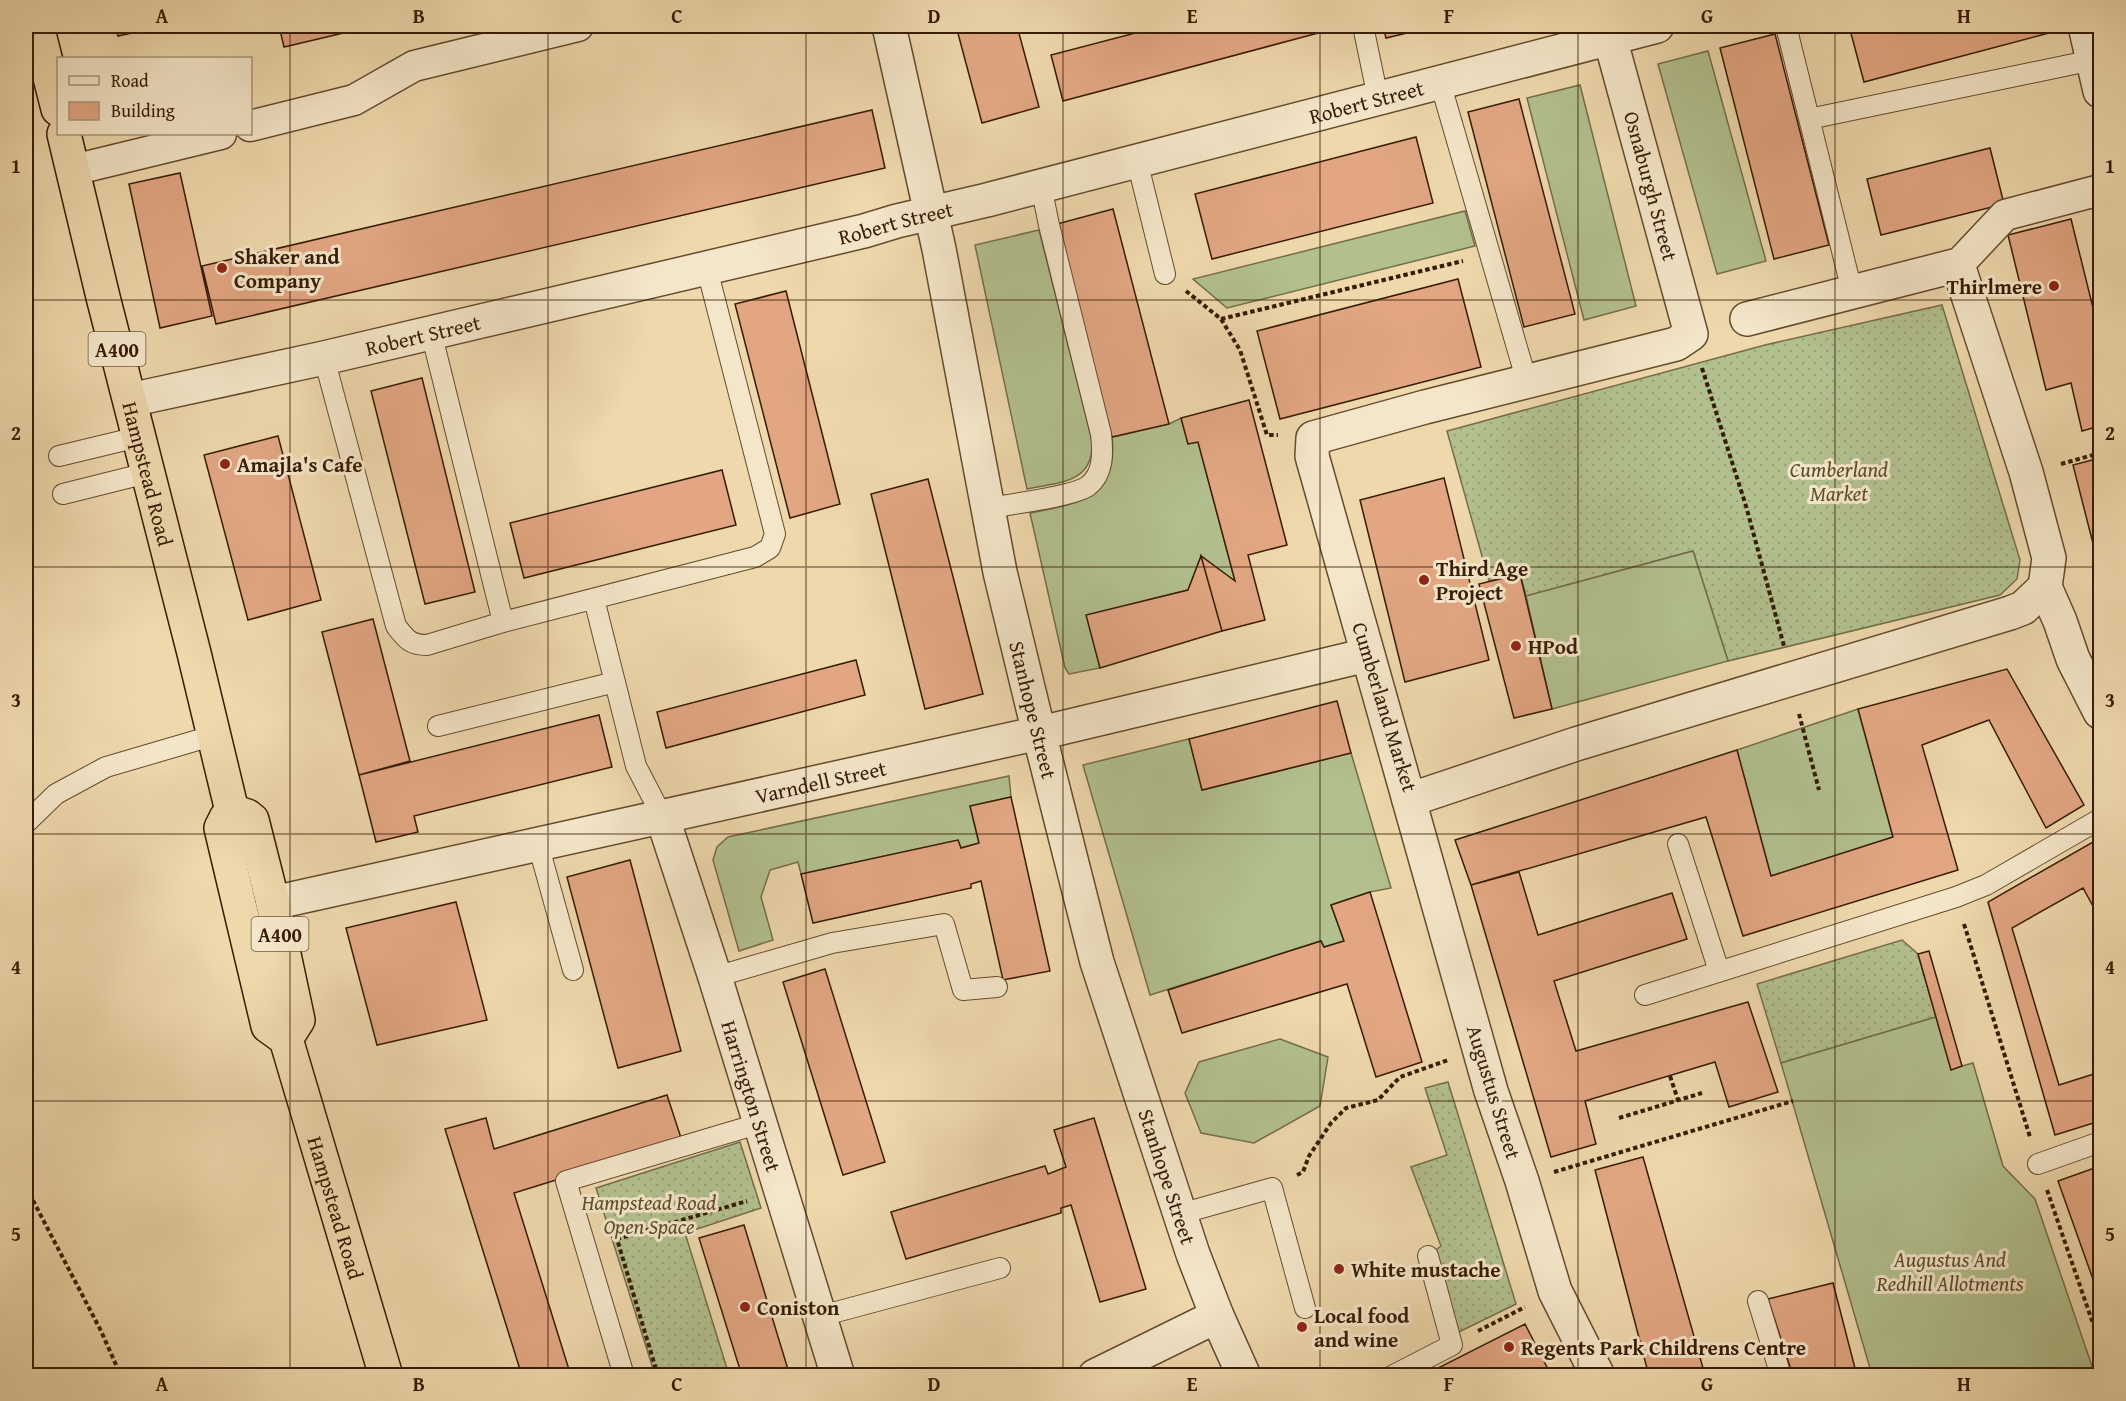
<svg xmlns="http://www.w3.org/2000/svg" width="2126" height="1401" font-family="'Gentium Book Plus',serif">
  <defs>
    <pattern id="grass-dots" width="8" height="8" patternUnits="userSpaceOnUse" patternTransform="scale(1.5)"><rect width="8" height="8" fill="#b2c08e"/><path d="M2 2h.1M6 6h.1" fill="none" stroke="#9aa479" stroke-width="1.8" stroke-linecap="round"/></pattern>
  </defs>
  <rect width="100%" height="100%" fill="#eed8ac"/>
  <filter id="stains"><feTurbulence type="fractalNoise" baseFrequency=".00333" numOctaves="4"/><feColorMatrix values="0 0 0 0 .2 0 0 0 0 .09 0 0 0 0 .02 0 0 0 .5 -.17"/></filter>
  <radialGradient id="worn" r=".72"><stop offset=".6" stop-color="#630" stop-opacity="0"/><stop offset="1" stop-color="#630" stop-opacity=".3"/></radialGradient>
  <path fill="url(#grass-dots)" stroke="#746e49" stroke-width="1.5" d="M1942 305 2020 560 2017 579 2000 595 1728 661 1693 551 1526 596 1520 574 1489 581 1447 431 1765 345Z
    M1902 940 1918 954 1936 1017 1781 1063 1757 984Z
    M1448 1082 1516 1304 1457 1333 1433 1252 1441 1246 1411 1167 1447 1155 1425 1088Z
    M740 1142 761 1208 685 1233 729 1375H655L596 1188Z"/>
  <path fill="#b2c08e" stroke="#746e49" stroke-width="1.5" d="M1708 51 1766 261 1717 274 1658 64Z
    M1580 85 1636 306 1584 320 1527 98Z
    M1465 211 1475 246 1227 308 1193 279Z
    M1039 230 1092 441C1094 484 1059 482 1027 489L975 245Z
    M1181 418 1188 444 1198 442 1235 581 1201 557 1188 590 1087 615 1100 668 1069 674 1065 668 1030 513C1078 504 1119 497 1112 437L1169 424Z
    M1693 551 1728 661 1552 709 1526 596Z
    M1858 709 1893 837 1771 876 1737 750Z
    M1189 739 1202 790 1351 753 1391 888 1370 892 1331 905 1344 941 1324 947 1321 941 1150 995 1083 765Z
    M1009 776 1011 797 970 806 979 843 961 848 958 840 801 874 798 862 770 870 761 897 773 940 739 951 713 860 717 847 728 837Z
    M1936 1017 1951 1069 1973 1063 2003 1166 2035 1199 2095 1375H1872L1781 1063Z
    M1280 1039 1328 1057 1320 1106 1254 1143 1201 1133 1185 1093 1199 1062Z"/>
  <path fill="#e2a683" stroke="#371c04" stroke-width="1.5" d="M115 26H164L118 36Z
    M279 26H373L284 47Z
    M956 26H1017L1039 107 982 123Z
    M956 26H1017L1039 107 982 123Z
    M1162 26H1341V27L1063 101 1051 55Z
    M1162 26H1341V27L1063 101 1051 55Z
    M1383 26H1436L1386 38Z
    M1849 26H2051L2053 32 1864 82Z
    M1775 34 1829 245 1774 259 1720 48Z
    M1519 99 1575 314 1524 327 1468 112Z
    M872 110 885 168 216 324 202 266Z
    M1416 137 1433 203 1212 259 1195 194Z
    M1990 148 2004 204 1881 235 1867 179Z
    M180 173 212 316 160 328 129 184Z
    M1113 209 1169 424 1112 437 1057 224Z
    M2071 219 2100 336V426L2082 431 2071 383 2046 390 2008 235Z
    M1458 279 1481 367 1280 419 1257 331Z
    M786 291 840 504 790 518 735 304Z
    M422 378 475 592 425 604 371 391Z
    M1249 400 1287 545 1248 555 1265 620 1222 631 1201 556 1235 581 1198 442 1188 444 1181 418Z
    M278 436 321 600 248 620 204 455Z
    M2100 458V571L2073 465Z
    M722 470 736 525 524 578 510 523Z
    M1444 478 1489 660 1405 682 1360 500Z
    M928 479 983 694 925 709 871 494Z
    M1201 556 1222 631 1100 668 1086 615 1188 590Z
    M1520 574 1552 709 1514 718 1479 584Z
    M373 619 410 761 359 775 322 632Z
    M856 660 865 695 666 748 657 712Z
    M2007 669 2084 805 2046 828 1989 720 1922 745 1958 870 1743 936 1706 817 1471 885 1455 840 1737 750 1771 876 1893 837 1858 709Z
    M1337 701 1351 753 1202 790 1189 739Z
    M599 715 612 767 414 816 418 832 376 842 359 775Z
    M1011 797 1050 971 1003 980 981 881 971 884V888L813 923 801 874 958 840 961 848 979 843 970 806Z
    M2100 838V919L2083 888 2012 928 2059 1085 2100 1072V1121L2055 1135 1988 902Z
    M630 860 681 1051 618 1068 567 877Z
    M1519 872 1538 935 1672 893 1687 939 1554 981 1576 1051 1748 1002 1778 1092 1729 1107 1715 1062 1585 1101 1596 1144 1551 1157 1471 885Z
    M1370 892 1422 1062 1376 1077 1347 984 1182 1033 1168 990 1321 941 1324 947 1344 941 1331 905Z
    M456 902 487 1020 377 1045 346 928Z
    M1929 951 1962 1066 1951 1070 1918 954Z
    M825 969 885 1162 843 1175 783 982Z
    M667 1095 682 1141 514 1193 571 1376H522L445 1129 486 1118 494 1149Z
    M1094 1118 1146 1289 1100 1302 1071 1205 1061 1208V1213L906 1259 891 1212 1045 1166 1048 1174 1066 1167 1054 1130Z
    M1643 1157 1705 1375 1649 1376 1595 1170Z
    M2100 1166V1299L2058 1181Z
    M744 1225 790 1376H742L699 1238Z
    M1833 1283 1857 1376H1793L1768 1299Z
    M1525 1324 1550 1373 1546 1376H1439L1436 1369Z"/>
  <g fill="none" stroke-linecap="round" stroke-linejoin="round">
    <defs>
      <path id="service" d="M1363 26 1378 98
        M1786 26 1852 291
        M1440 82 1527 382
        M1809 119 2093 60
        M1137 161 1165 274
        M431 332 503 622
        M324 358 396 626C406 639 410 645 427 645L503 622 755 557 770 548 775 534 707 269
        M59 456 138 437
        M63 494 147 473
        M988 508C1007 505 1075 496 1088 486 1104 474 1103 452 1101 434L1049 225 1041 186
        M594 599 636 766 662 816
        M438 726 615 682
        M26 823 56 794 106 767 215 735
        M538 844 573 970
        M1678 844 1719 971
        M715 977 832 943 944 924 963 990 997 987
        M1645 995 1956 897 1986 885 2100 819
        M2038 1164 2100 1142
        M1180 1214 1272 1188 1305 1308
        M1758 1301 1781 1376
        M821 1316 1000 1268
        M622 1369 566 1181 761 1123
        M1392 1376 1452 1345 1428 1256"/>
      <path id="pedestrian" d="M250 126 354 100 414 66 578 26
        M73 170 221 134
        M1958 265 2005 215 2100 190"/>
      <g id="minor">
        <path id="s1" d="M889 26 939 249 1000 572 1039 733 1097 962 1193 1254 1217 1316 1244 1376"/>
        <path d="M2085 26 2100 91"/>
        <path d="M2045 587 2060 621 2073 659 2100 712"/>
        <path d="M1409 800 1576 744 2010 613 2023 608 2045 587 2049 558 2026 472 1958 265 1747 319"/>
        <path id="s2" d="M662 816 715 977 838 1376"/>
        <path id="s3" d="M273 903 1057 729 1367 655"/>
        <path d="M1095 1376 1217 1316"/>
        <path d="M1598 1376 1555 1291 1522 1181 1491 1091 1312 456 1313 438 1425 407 1676 344 1691 334 1610 38"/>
      </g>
      <g id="tertiary">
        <path id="s4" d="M130 400 324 358 864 231 897 221 987 200 1657 26"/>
      </g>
      <g id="trunk">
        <path d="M37 26 58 109"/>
        <path id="s5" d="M64 134 103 297 194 653 232 811"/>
        <path id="s6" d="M232 811 226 818 221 828 268 1026 286 1039 386 1376"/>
        <path d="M232 811 247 816 252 820 273 903 298 1020 286 1039"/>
      </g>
    </defs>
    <use href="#service" stroke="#654b2e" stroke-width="22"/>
    <use href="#pedestrian" stroke="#654b2e" stroke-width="33"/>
    <use href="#minor" stroke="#654b2e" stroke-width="36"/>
    <use href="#tertiary" stroke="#654b2e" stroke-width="36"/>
    <use href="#trunk" stroke="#371c04" stroke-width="36"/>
    <path stroke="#371c04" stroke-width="4" stroke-dasharray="4.5 3" stroke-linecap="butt" d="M1186 291 1221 319 1240 350 1267 435H1278
      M1221 319 1463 261
      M1702 368 1746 506 1784 646
      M2061 464 2100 453
      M1799 714 1819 790
      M1964 924 2030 1137
      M1670 1076 1678 1100
      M1619 1118 1702 1093
      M1554 1172 1793 1101
      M1297 1175 1303 1172 1309 1156 1331 1123 1346 1108 1378 1100 1400 1077 1448 1060
      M26 1187 101 1331 121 1376
      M2047 1190 2100 1344
      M1478 1331 1525 1307
      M658 1376 617 1239 747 1201"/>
    <use href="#service" stroke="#f4e6c9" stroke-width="20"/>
    <use href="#pedestrian" stroke="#f4e6c9" stroke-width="30"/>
    <use href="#minor" stroke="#f4e6c9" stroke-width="33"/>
    <use href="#tertiary" stroke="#f4e6c9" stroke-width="33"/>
    <use href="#trunk" stroke="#eed8ac" stroke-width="33"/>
  </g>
  <path fill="none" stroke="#371c04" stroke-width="1.5" stroke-opacity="0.55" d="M290 26V1376M548 26V1376M806 26V1376M1063 26V1376M1320 26V1376M1578 26V1376M1835 26V1376M26 300H2100M26 567H2100M26 834H2100M26 1101H2100"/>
  <g fill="#8f2418" stroke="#f4e6c9" stroke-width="2">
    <circle cx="222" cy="268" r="6"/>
    <circle cx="2054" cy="286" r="6"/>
    <circle cx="225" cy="464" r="6"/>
    <circle cx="1424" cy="580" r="6"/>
    <circle cx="1516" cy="646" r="6"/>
    <circle cx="1339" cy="1269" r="6"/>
    <circle cx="745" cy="1307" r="6"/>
    <circle cx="1302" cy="1327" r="6"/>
    <circle cx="1509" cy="1347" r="6"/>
  </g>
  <g text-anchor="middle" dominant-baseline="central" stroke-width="6" stroke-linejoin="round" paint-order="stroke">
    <g fill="#f4e6c9" stroke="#70593f" stroke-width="1.5">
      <rect x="88.5" y="332" width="57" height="34" rx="4.5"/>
      <rect x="251.5" y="917" width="57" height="34" rx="4.5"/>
    </g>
    <g font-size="20" font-weight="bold" fill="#371c04">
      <text x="117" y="349">A400</text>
      <text x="280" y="934">A400</text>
    </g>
    <g font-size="21" fill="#371c04" stroke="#f4e6c9">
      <text stroke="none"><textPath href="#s4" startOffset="1272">Robert Street</textPath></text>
      <text transform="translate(1651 186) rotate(75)">Osnaburgh Street</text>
      <text stroke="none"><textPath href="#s4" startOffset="786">Robert Street</textPath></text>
      <text stroke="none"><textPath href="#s4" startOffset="300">Robert Street</textPath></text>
      <text stroke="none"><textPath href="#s5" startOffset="350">Hampstead Road</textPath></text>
      <text transform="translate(1385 707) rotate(73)">Cumberland Market</text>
      <text stroke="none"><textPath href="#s1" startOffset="699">Stanhope Street</textPath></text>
      <text stroke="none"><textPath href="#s3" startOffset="561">Varndell Street</textPath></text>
      <text transform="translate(1494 1092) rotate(73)">Augustus Street</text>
      <text stroke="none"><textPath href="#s2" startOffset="294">Harrington Street</textPath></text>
      <text stroke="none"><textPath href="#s1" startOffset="1185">Stanhope Street</textPath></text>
      <text stroke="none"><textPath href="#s6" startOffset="422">Hampstead Road</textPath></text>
    </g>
    <g font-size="21" font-weight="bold" fill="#371c04" stroke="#f4e6c9" text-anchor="start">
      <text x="234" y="256">Shaker and<tspan x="234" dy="24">Company</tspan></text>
      <text x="2042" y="286" text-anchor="end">Thirlmere</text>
      <text x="237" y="464">Amajla's Cafe</text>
      <text x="1436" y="568">Third Age<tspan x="1436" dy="24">Project</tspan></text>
      <text x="1528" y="646">HPod</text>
      <text x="1351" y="1269">White mustache</text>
      <text x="757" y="1307">Coniston</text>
      <text x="1314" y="1315">Local food<tspan x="1314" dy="24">and wine</tspan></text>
      <text x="1521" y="1347">Regents Park Childrens Centre</text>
    </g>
    <g font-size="21" font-style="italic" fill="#5c4d2d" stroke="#f4e6c9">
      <text x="1839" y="469">Cumberland<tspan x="1839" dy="24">Market</tspan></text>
      <text x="649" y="1202">Hampstead Road<tspan x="649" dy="24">Open Space</tspan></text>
      <text x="1950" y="1259">Augustus And<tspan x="1950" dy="24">Redhill Allotments</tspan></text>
    </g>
  </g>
  <rect width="2126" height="1401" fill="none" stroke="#eed8ac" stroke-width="66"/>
  <rect x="57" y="57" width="195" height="78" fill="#f4e6c9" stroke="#a8957a" stroke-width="1.5"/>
  <rect x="69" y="76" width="30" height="9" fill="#f4e6c9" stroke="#a8957a" stroke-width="1.5"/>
  <text x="111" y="87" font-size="18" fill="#371c04">Road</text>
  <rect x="69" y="102" width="30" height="18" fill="#e2a683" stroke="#a8957a" stroke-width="1.5"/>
  <text x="111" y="117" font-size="18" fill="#371c04">Building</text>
  <rect x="33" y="33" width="2060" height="1335" fill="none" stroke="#371c04" stroke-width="2"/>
  <g font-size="20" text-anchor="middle" font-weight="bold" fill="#371c04">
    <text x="162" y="23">A</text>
    <text x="419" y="23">B</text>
    <text x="677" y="23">C</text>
    <text x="934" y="23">D</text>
    <text x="1192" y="23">E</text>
    <text x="1449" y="23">F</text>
    <text x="1707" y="23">G</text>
    <text x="1964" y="23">H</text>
    <text x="16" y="173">1</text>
    <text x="2110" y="173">1</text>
    <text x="16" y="440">2</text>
    <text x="2110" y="440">2</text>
    <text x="16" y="707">3</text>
    <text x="2110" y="707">3</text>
    <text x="16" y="974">4</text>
    <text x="2110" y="974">4</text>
    <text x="16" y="1241">5</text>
    <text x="2110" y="1241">5</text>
    <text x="162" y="1391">A</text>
    <text x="419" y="1391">B</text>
    <text x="677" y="1391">C</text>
    <text x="934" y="1391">D</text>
    <text x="1192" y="1391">E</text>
    <text x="1449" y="1391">F</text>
    <text x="1707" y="1391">G</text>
    <text x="1964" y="1391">H</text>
  </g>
  <rect width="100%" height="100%" filter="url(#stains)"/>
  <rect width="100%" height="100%" fill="url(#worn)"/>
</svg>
